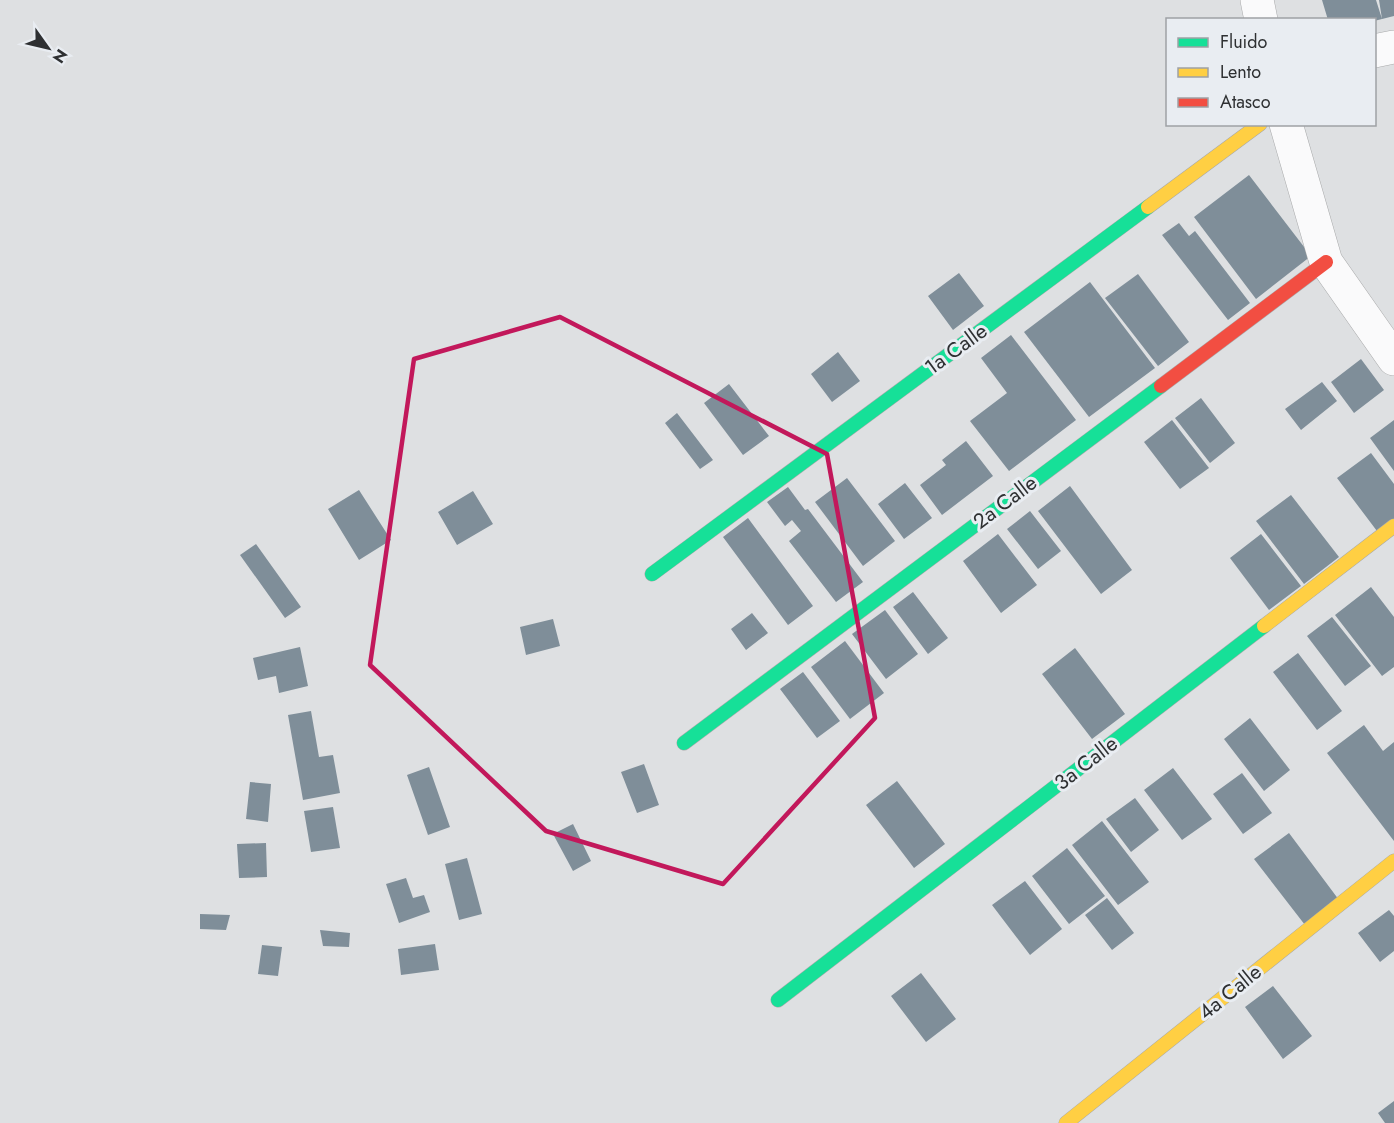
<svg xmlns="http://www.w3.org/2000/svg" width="1394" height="1123" font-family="Jost,sans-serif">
  <rect width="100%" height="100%" fill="#dee0e2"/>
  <path fill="#7f8e99" d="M1322 0H1376L1382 19 1379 0H1394V16L1374 21V20H1328Z
    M1249 175 1311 256 1256 299 1194 217Z
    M1179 223 1189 236 1195 231 1250 303 1228 320 1162 235Z
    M959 273 984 306 953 330 928 296Z
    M1138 274 1189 342 1158 366 1105 298Z
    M1090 282 1155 368 1089 417 1024 332Z
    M1011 335 1076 420 1009 471 970 421 1007 393 981 358Z
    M838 352 860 381 832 402 811 374Z
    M1361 359 1384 390 1354 413 1331 382Z
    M1322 382 1337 401 1301 430 1285 409Z
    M729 384 769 436 743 455 704 403Z
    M1201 398 1235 443 1210 463 1175 418Z
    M677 413 713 460 700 469 665 423Z
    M1172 420 1209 468 1180 489 1144 442Z
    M1394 420V471L1370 438Z
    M966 441 993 476 942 515 920 485 946 465 942 460Z
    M1371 453 1394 484V524L1380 535 1337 478Z
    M847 478 895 541 863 566 815 502Z
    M905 483 932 518 904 539 878 504Z
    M1070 486 1132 570 1101 594 1038 511Z
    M788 487 805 510 808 509 863 582 836 602 789 541 801 531 792 520 785 526 767 502Z
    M359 490 391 540 359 560 328 509Z
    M473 491 493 524 457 545 438 512Z
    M1291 495 1339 557 1304 584 1256 521Z
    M1030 511 1061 551 1038 569 1007 529Z
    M748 518 813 606 788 625 723 537Z
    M998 534 1037 585 1001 613 963 561Z
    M1261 534 1301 586 1269 610 1230 558Z
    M256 544 301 607 285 618 240 555Z
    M1371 587 1394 617V667L1382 676 1335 615Z
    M913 592 948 638 928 654 893 607Z
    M885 610 918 654 886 679 852 634Z
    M752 613 768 633 746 650 731 629Z
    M1332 617 1371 666 1345 686 1307 636Z
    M553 619 560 646 526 655 520 627Z
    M845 641 884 693 850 719 811 667Z
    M300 647 308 686 279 693 276 676 258 680 253 658Z
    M1075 648 1125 714 1092 739 1042 674Z
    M1298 653 1342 711 1317 730 1273 672Z
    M803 672 840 721 817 738 780 689Z
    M311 711 319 757 333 755 340 793 303 800 288 715Z
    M1250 718 1290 770 1264 791 1224 739Z
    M1364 725 1383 751 1394 742V841L1327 753Z
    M644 764 659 805 637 813 621 772Z
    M429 767 450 827 428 835 407 775Z
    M1173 768 1212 819 1182 840 1144 790Z
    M1242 773 1272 813 1243 834 1213 794Z
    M897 781 945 844 914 868 866 805Z
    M250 782 271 784 268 822 246 819Z
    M1135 798 1159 830 1131 852 1106 819Z
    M333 807 340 848 311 852 304 811Z
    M1102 821 1149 882 1118 905 1072 845Z
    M573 824 591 861 573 871 553 834Z
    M1289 833 1339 900 1305 925 1254 859Z
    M266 843 267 877 239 878 237 844Z
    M1067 848 1105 896 1069 924 1032 876Z
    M467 858 482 914 459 920 445 864Z
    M406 878 413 898 424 895 430 912 399 923 386 884Z
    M1025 881 1062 929 1030 955 992 905Z
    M1107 898 1134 933 1112 950 1085 915Z
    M1389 910 1394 916V951L1380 962 1358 933Z
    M200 914 230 915 226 930 200 929Z
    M320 930 350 933 349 947 323 946Z
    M435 944 439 970 401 975 398 949Z
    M262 945 282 947 278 976 258 974Z
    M921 973 956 1019 926 1042 891 996Z
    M1273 986 1312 1036 1283 1059 1245 1007Z
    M1394 1101V1123H1385L1378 1113Z"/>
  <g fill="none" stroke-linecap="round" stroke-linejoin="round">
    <defs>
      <path id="street" d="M1257 0 1261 20
        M1374 51 1394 47
        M1286 124 1326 262 1394 359"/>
      <path id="fast" d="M652 574 1148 207
        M684 743 1161 386
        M778 1000 1264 626"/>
      <path id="slow" d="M1148 207 1260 124
        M1264 626 1394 526
        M1066 1123 1394 861"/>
      <path id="jam" d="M1161 386 1326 262"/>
    </defs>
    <use href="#street" stroke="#a8a9aa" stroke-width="34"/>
    <use href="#fast" stroke="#a8a9aa" stroke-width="15"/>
    <use href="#slow" stroke="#a8a9aa" stroke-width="15"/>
    <use href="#jam" stroke="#a8a9aa" stroke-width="15"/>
    <use href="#street" stroke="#fafafb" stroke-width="33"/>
    <use href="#fast" stroke="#16e098" stroke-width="14"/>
    <use href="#slow" stroke="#ffcf43" stroke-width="14"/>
    <use href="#jam" stroke="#f24e42" stroke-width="14"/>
  </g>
  <path fill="none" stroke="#c2185b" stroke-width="4.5" stroke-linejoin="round" d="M560 317 827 454 875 718 723 884 546 831 370 665 414 359Z"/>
  <g text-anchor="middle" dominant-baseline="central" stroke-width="6" stroke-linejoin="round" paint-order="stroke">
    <g font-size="21" fill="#2e3032" stroke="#e9edf2">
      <text transform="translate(956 349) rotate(-36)">1a Calle</text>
      <text transform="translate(1005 502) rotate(-37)">2a Calle</text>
      <text transform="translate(1086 763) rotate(-38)">3a Calle</text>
      <text transform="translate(1230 992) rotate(-39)">4a Calle</text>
    </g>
  </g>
  <rect x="1166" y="18" width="210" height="108" fill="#e9edf2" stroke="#9ea1a5" stroke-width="1.5"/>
  <rect x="1178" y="38" width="30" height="9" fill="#16e098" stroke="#9ea1a5" stroke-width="1.5"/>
  <text x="1220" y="48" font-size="18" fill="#2e3032">Fluido</text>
  <rect x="1178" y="68" width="30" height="9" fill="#ffcf43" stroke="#9ea1a5" stroke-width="1.5"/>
  <text x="1220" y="78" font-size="18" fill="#2e3032">Lento</text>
  <rect x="1178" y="98" width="30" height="9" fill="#f24e42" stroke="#9ea1a5" stroke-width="1.5"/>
  <text x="1220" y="108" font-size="18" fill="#2e3032">Atasco</text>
  <g transform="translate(48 48) rotate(124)" stroke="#e9edf2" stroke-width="4.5" paint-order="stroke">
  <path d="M0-4.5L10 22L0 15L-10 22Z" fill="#2e3032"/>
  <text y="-9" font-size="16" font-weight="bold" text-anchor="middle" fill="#2e3032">N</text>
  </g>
</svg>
